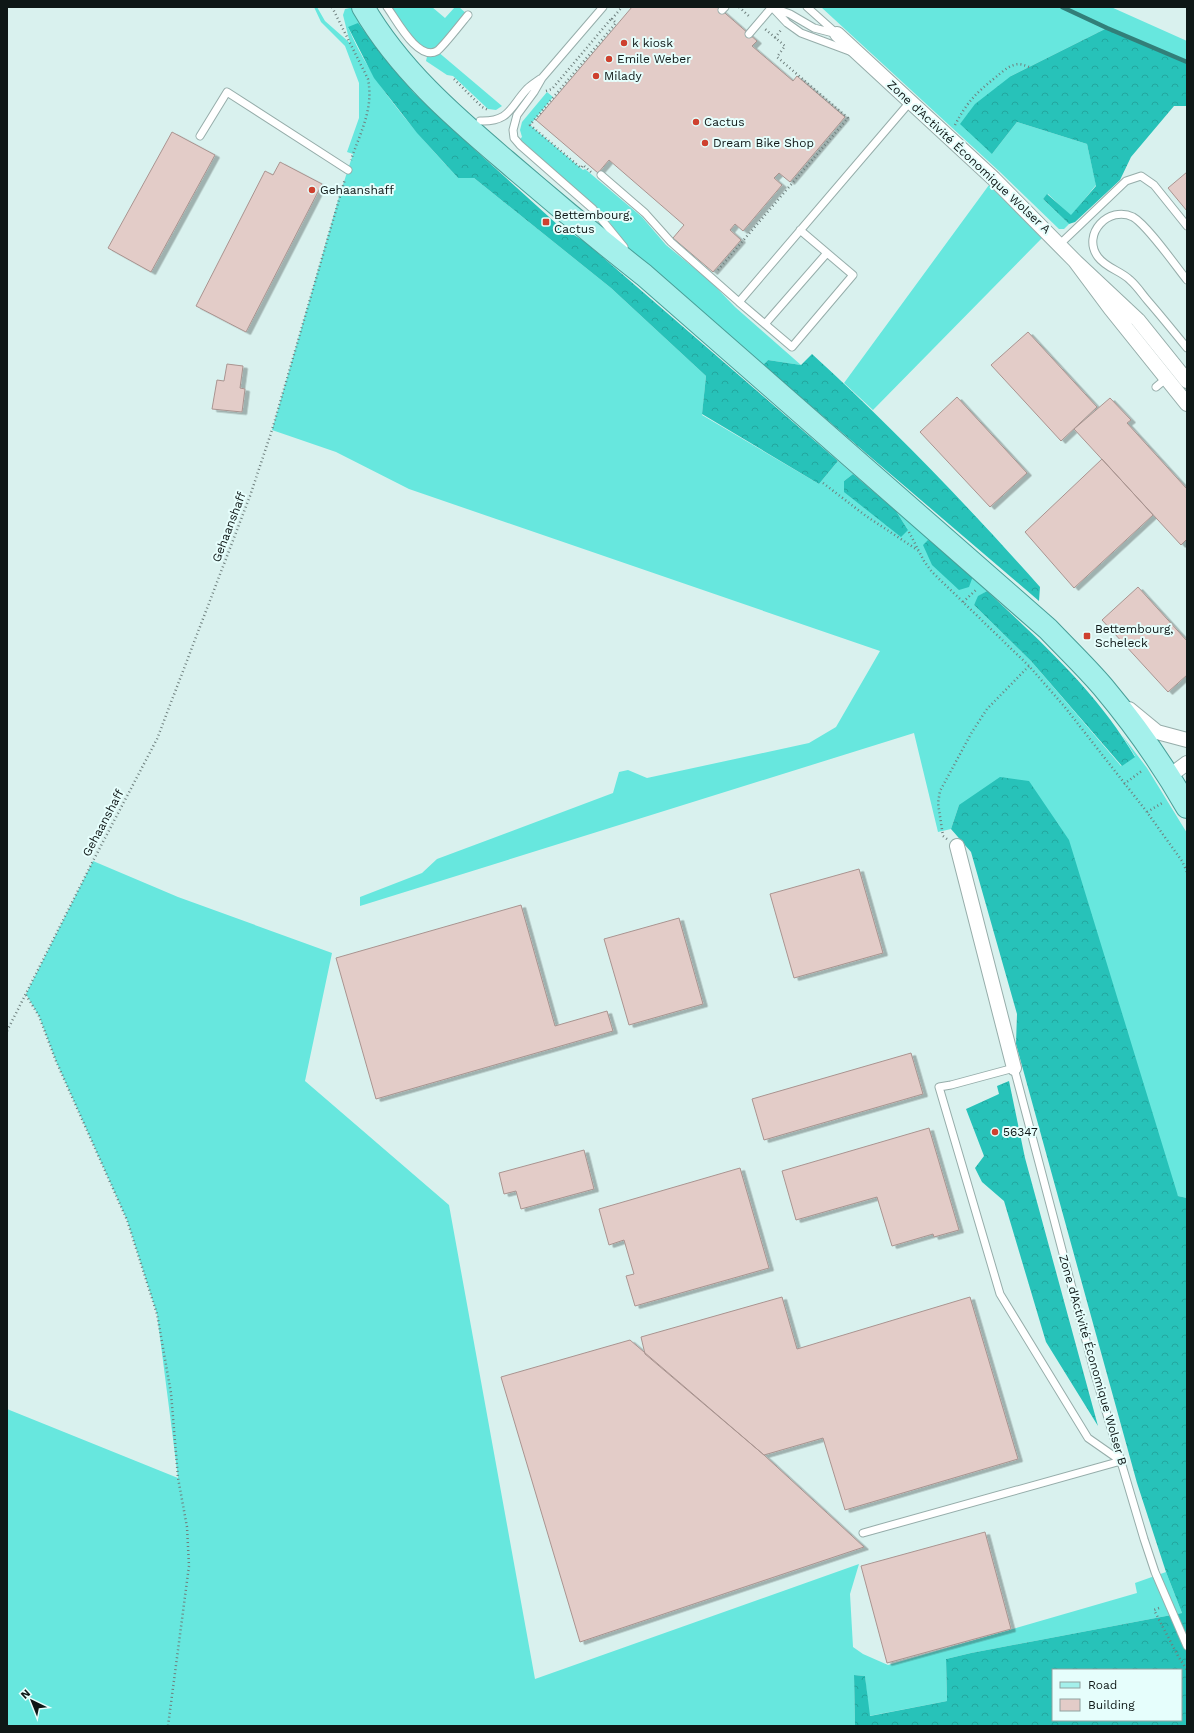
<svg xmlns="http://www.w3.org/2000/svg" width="1194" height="1733" font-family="'Work Sans',sans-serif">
  <defs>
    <pattern id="forest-crowns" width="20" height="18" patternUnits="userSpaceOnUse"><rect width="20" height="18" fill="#27c2b9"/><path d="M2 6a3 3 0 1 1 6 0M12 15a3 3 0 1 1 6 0" fill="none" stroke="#22a69e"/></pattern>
    <filter id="shadow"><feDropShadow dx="4.5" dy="2.5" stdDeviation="0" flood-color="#0004"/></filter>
  </defs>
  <rect width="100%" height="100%" fill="#d9f1ee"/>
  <path fill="#67e7de" d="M314 7H317L325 21 350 43 343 15 345 9 354 7 478 144 473 149 414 93 389 64 348 27C372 85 416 132 458 178H474L611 288 706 376 702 415 819 484 838 461 853 474 844 481 908 530 896 511 906 515 987 591 979 596 974 605 1031 661 1121 766 1135 756 1122 735 1147 768 1187 833V1198L1178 1196 959 805 951 829 938 832 914 733 360 906V897L422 873 437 859 613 793 619 772 628 770 647 778 809 743 836 727 880 651 409 489 336 452 272 430 339 197 353 154 347 152 359 118V83L345 46 321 22Z
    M387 7H432L445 18 455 7H459L468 15 437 51 502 106 496 110 488 109 453 76 447 75 426 61 428 52 420 50Z
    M821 7H1111L1187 41V62L1107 28 1011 76 992 154 1017 122 1087 144 1096 185 1071 216 1048 194 1043 199 1069 224 1064 229H1059L1000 172Z
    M547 92 553 97 530 125 583 170 585 169 642 217 666 245 710 281 735 307 801 365 768 360 763 365 648 267 626 245 607 219 595 206 522 142 520 139 522 137 520 130 522 122Z
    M989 185 1042 238 873 410 844 383Z
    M93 861 178 897 332 953 305 1081 449 1205 535 1679 859 1564 850 1594 853 1647 863 1654 888 1665 1137 1593 1135 1583 1166 1572 1182 1613 971 1653 946 1659 947 1701 869 1716 865 1676 854 1675 855 1726H7V1409L178 1478 157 1314 127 1220 56 1061 39 1016 26 994Z"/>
  <path fill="url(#forest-crowns)" fill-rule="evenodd" d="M358 23 389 64 414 93 453 130 559 226 584 241 838 461 819 484 702 414 706 376 611 288 474 178H458L417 133 374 78 348 27Z
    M1107 28 1187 62V106H1174L1131 157 1120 180 1075 222 1069 224 1043 199 1047 194 1071 215 1096 186 1087 144 1017 122 992 154 960 124 975 104 1011 76Z
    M812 354C892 427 968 506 1040 587L1039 601 763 365 768 360 801 365Z
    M853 474 896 511 908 530 901 537 844 492V481Z
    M928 540 952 557 973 576 969 587 959 590 932 565 923 545Z
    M987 591C1040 641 1098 693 1135 757L1122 766 1031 661 974 605 978 596Z
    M1000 777 1029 781 1069 840 1178 1196 1187 1198V1726H855L854 1675 865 1676 870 1716 947 1701 946 1659 971 1653 1182 1613 1166 1572 1137 1483 1016 1044 1017 1014 971 852 951 829 959 805ZM1053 1670H1181V1720H1053Z
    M1009 1081 1025 1158 1098 1426 1046 1342 1004 1201 982 1182 975 1168 984 1156 966 1109 999 1094 997 1086Z"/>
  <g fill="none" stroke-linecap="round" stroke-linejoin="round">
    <path stroke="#327f79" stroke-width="4.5" d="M1062 7 1107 28 1187 62"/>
  </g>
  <path fill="#e3ccc8" stroke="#a99490" filter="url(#shadow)" d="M632 7H718L757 41 752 46 793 81 797 76 845 117 790 182 779 173 774 178 782 185 743 231 735 224 730 230 741 240 713 272 673 238 684 225 609 160 598 173 536 120Z
    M172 132 215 155 151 272 108 248Z
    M280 162 322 184 246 332 196 306 265 171 273 175Z
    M1187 172V211L1168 188Z
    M1028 332 1097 407 1061 441 991 365Z
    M227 364 243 366 240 388 245 389 242 412 212 409 217 380 224 381Z
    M957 397 1027 473 990 507 920 432Z
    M1110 398 1131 420 1127 423 1187 489V539L1181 545 1074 429Z
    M1102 459 1153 515 1074 588 1025 532Z
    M1138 587 1187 641V675L1168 692 1102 620Z
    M859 869 883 953 794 978 770 894Z
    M521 905 555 1026 607 1011 613 1031 376 1099 336 958Z
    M679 918 703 1004 629 1025 604 939Z
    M911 1053 923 1094 764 1140 752 1099Z
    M929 1128 959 1230 934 1237 933 1234 892 1246 877 1197 796 1220 782 1171Z
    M584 1150 594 1189 521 1209 516 1191 504 1194 499 1173Z
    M740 1168 769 1268 635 1306 626 1276 634 1274 624 1240 609 1245 599 1209Z
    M782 1297 797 1349 970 1297 1018 1459 845 1510 823 1438 764 1455 645 1354 641 1337Z
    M630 1340 764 1455 864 1547 580 1642 501 1377Z
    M985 1532 1011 1629 887 1663 861 1566Z"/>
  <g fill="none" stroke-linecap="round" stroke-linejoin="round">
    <defs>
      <path id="service" d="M387 7C396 19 418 62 437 51 443 47 462 22 468 15
        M603 7 542 78 534 92 517 115 513 130 514 138 520 145 593 209 624 247
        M772 7 787 23 801 33 852 52
        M807 7 835 32
        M774 8 790 14 814 28 837 34
        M722 10 725 7
        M749 34 772 7
        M480 121C510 122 510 107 527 89 531 85 536 82 540 79
        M200 136 227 92 348 170
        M601 175 645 213 671 242 739 302
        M800 230 853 275 792 347 739 302 910 102
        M1060 244 1126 181 1141 176 1154 185 1187 226
        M1187 280C1175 265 1147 225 1133 217 1109 205 1081 234 1098 257 1106 268 1121 271 1130 280 1137 286 1142 294 1148 301 1161 316 1174 332 1187 348
        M765 324 827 253
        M1156 387 1168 377
        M863 1533 1121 1461 1088 1438 1000 1294 939 1087 951 1085 1014 1068 1094 1371 1144 1539 1155 1572 1187 1646"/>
      <path id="minor" d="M837 34 994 179 1075 261
        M1187 381 1138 320 1075 261 1110 308 1187 404
        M1129 709 1157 732 1187 740
        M1168 777 1187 763
        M957 846 1014 1068"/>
      <path id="primary" d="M363 7C399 69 452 115 506 161 551 200 597 238 644 275L1048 629C1066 648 1086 667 1103 687 1134 724 1163 765 1187 807"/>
    </defs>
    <use href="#service" stroke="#96adaa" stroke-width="9"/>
    <use href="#minor" stroke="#96adaa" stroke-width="16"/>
    <use href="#primary" stroke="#489e97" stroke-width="24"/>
    <path stroke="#6e7f7d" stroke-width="2.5" stroke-dasharray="1 3" stroke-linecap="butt" d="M332 7 368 79C374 109 360 133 351 160
      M739 7 750 17
      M775 38 781 30
      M454 79 482 107 488 110
      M546 91 552 89 611 19
      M955 125C967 102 976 93 996 77 1001 73 1007 67 1014 65 1019 63 1024 65 1029 67
      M591 172 583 165 581 168 530 125 616 23 612 19 622 7
      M718 270 848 118 777 57 785 46 765 29
      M823 483 866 516 919 551
      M909 532 924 561 932 572 1029 666 1064 706 1147 812 1182 861 1187 872
      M963 602 976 590
      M1124 784 1143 770
      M1147 812 1164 802
      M947 839 943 836 938 803 940 791 972 732 987 709 1029 666
      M26 995 39 1016 56 1061 127 1220 157 1314 171 1393 178 1478 187 1527 189 1566 168 1726
      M7 1031 93 861 157 739 250 496 272 430 345 179
      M1159 1608 1154 1610 1178 1656 1187 1670"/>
    <use href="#service" stroke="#fff" stroke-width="7"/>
    <use href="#minor" stroke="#fff" stroke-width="14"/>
    <use href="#primary" stroke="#a4f0eb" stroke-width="22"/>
  </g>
  <g fill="#ce412f" stroke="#e6fefc" stroke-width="1.5">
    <circle cx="624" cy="43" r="4"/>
    <circle cx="609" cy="59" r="4"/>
    <circle cx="596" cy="76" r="4"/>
    <circle cx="696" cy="122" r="4"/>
    <circle cx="705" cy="143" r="4"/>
    <circle cx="312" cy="190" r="4"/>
    <rect x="542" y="218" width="8" height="8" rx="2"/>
    <rect x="1083" y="632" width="8" height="8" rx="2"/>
    <circle cx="995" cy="1132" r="4"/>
  </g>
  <g text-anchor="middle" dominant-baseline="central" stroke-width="4" stroke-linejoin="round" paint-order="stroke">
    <g font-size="12" fill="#0e1716" stroke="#e6fefc" text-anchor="start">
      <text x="632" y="43">k kiosk</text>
      <text x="617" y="59">Emile Weber</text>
      <text x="604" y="76">Milady</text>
      <text x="704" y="122">Cactus</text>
      <text x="713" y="143">Dream Bike Shop</text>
      <text x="320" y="190">Gehaanshaff</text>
      <text x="554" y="215">Bettembourg,<tspan x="554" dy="14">Cactus</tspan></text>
      <text x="1095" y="629">Bettembourg,<tspan x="1095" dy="14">Scheleck</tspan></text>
      <text x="1003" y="1132">56347</text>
    </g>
    <g font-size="12" fill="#0e1716" stroke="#e6fefc">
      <text transform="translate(969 157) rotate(43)">Zone d'Activité Économique Wolser A</text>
      <text transform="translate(229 527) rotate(-69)">Gehaanshaff</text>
      <text transform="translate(103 823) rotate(-62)">Gehaanshaff</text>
      <text transform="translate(1093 1360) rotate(74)">Zone d'Activité Économique Wolser B</text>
    </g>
  </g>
  <rect width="1194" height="1733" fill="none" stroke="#0e1716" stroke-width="16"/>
  <rect x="1052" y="1669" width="130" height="52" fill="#e6fefc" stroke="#90a2a0"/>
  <rect x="1060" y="1682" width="20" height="6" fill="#a4f0eb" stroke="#90a2a0"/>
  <text x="1088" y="1689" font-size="12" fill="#0e1716">Road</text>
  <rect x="1060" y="1699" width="20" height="12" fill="#e3ccc8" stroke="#90a2a0"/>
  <text x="1088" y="1709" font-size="12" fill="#0e1716">Building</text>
  <g transform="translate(32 1701) rotate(317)" stroke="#e6fefc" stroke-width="3" paint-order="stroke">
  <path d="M0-3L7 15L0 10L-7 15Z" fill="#0e1716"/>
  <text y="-6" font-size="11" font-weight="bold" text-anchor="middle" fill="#0e1716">N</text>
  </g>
</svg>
